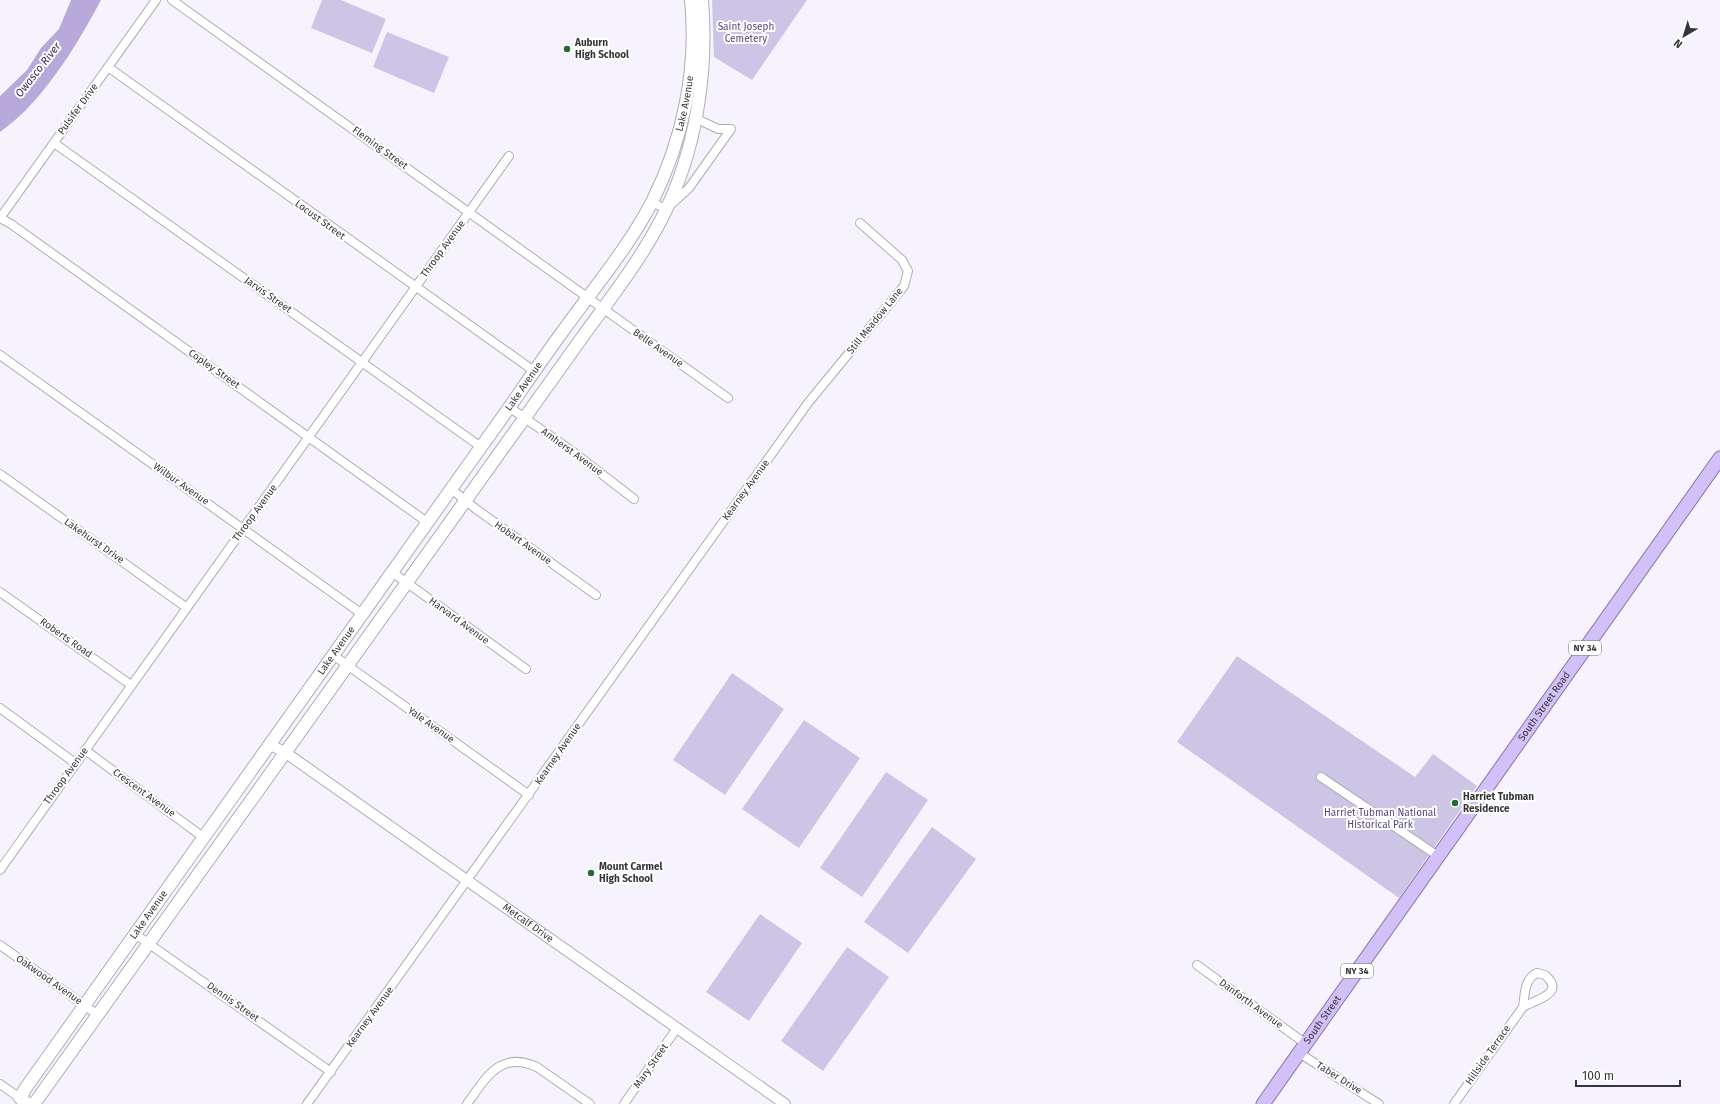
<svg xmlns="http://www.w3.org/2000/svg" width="1720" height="1104" font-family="'Fira Sans',sans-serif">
  <rect width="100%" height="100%" fill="#f6f3fe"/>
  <path fill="#cdc5e5" d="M322 0H341L386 19 372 53 311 28Z
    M712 0H807L752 80 714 57Z
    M387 32 449 57 434 93 373 67Z
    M1237 656 1415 777 1433 754 1477 786 1399 898 1177 742Z
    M732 673 784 709 725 795 673 760Z
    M804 720 860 758 799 848 742 809Z
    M886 772 928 800 862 897 820 868Z
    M932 827 976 859 908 953 864 922Z
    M760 914 802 943 749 1021 706 992Z
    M847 947 889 977 823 1071 781 1041Z"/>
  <path fill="#b7aada" d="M71 0H101C81 38 56 79 26 110 18 118 9 125 0 132V96L27 70 41 48 59 29Z"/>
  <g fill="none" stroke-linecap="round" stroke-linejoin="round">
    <defs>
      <path id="minor" d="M172 0 728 398
        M108 67 534 371
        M695 118 718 129H731
        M54 143 481 447
        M651 202 666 209 689 188 731 129
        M0 218 11 224 427 522
        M0 218 156 0
        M0 355 362 614
        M509 407 572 451 634 499
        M0 474 187 608
        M451 489 476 509 596 595
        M392 572 526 669
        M0 592 131 685
        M333 655 529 795
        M0 708 75 763
        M85 750 203 837
        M1321 777 1438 856
        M0 870 509 156
        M135 934 331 1072
        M0 945 98 1015
        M1197 965 1306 1044
        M1537 973 1545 975C1567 994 1534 1000 1523 1007 1525 994 1524 979 1537 973Z
        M1299 1053 1379 1104
        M0 1084 20 1098
        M307 1104 808 403 904 286 908 271 902 260 860 223
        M467 1104C486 1078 500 1050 537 1067L590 1104
        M624 1104 677 1028
        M1454 1104 1523 1007"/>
      <g id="tertiary">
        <path id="s1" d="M269 744 286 753 785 1104"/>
      </g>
      <g id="secondary">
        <path id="s2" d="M28 1104 20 1098 25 1089 481 447C509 409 535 369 563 331 593 289 628 248 652 202 683 140 698 69 691 0"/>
        <path d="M34 1104 581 339C609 300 640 261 662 218 696 152 708 73 702 0"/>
      </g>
      <g id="primary">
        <path id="s3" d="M1263 1104 1720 458"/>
      </g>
    </defs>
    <use href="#minor" stroke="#afacb9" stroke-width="10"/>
    <use href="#tertiary" stroke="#afacb9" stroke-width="12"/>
    <use href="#secondary" stroke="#afacb9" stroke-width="14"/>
    <use href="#primary" stroke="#8775b0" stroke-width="15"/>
    <use href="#minor" stroke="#fff" stroke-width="8"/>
    <use href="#tertiary" stroke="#fff" stroke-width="10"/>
    <use href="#secondary" stroke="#fff" stroke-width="12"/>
    <use href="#primary" stroke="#d1c1f6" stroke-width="13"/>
  </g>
  <g fill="#276933" stroke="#fff" stroke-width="1.5">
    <circle cx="567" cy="49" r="4"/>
    <circle cx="1455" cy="803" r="4"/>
    <circle cx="591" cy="873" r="4"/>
  </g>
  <g text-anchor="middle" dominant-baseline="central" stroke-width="4" stroke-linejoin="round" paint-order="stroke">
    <g fill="#fff" stroke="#727275" stroke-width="1">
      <rect x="1569" y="641" width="32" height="14" rx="3"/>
      <rect x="1341" y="964" width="32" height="14" rx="3"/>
    </g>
    <g font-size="9" font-weight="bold" fill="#36353a">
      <text x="1585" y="648">NY 34</text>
      <text x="1357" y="971">NY 34</text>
    </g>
    <g font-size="10" fill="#584481" stroke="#fff">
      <text x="746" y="27">Saint Joseph<tspan x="746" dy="12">Cemetery</tspan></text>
      <text x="1380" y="813">Harriet Tubman National<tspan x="1380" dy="12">Historical Park</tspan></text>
    </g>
    <g font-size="10" font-weight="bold" fill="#36353a" stroke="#fff" text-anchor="start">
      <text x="575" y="43">Auburn<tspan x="575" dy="12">High School</tspan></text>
      <text x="1463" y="797">Harriet Tubman<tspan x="1463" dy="12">Residence</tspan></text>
      <text x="599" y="867">Mount Carmel<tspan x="599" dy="12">High School</tspan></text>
    </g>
    <g font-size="10" fill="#36353a" stroke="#fff">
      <text stroke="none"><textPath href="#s2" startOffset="1211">Lake Avenue</textPath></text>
      <text transform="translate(78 109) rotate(-54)">Pulsifer Drive</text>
      <text transform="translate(380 148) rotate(36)">Fleming Street</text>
      <text transform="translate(320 220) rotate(36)">Locust Street</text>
      <text transform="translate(443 249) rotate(-54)">Throop Avenue</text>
      <text transform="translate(268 295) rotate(35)">Jarvis Street</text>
      <text transform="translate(875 321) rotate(-51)">Still Meadow Lane</text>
      <text transform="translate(658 348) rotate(35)">Belle Avenue</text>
      <text transform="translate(214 369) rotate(35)">Copley Street</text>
      <text stroke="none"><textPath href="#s2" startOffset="882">Lake Avenue</textPath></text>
      <text transform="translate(572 452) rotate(36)">Amherst Avenue</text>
      <text transform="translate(181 484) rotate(35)">Wilbur Avenue</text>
      <text transform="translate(746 490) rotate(-54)">Kearney Avenue</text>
      <text transform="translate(255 513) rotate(-54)">Throop Avenue</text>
      <text transform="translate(94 541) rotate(35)">Lakehurst Drive</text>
      <text transform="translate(523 543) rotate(35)">Hobart Avenue</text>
      <text transform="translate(459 621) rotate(36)">Harvard Avenue</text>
      <text transform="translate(66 638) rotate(35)">Roberts Road</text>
      <text stroke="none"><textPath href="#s2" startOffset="558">Lake Avenue</textPath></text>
      <text stroke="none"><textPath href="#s3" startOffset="487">South Street Road</textPath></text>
      <text transform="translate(431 725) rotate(35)">Yale Avenue</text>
      <text transform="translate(558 754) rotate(-55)">Kearney Avenue</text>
      <text transform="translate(66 776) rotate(-54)">Throop Avenue</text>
      <text transform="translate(144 793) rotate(36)">Crescent Avenue</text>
      <text stroke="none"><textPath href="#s2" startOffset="234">Lake Avenue</textPath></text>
      <text stroke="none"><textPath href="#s1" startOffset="315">Metcalf Drive</textPath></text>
      <text transform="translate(49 980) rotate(35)">Oakwood Avenue</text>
      <text transform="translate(233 1002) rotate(35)">Dennis Street</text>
      <text transform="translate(1251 1004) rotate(36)">Danforth Avenue</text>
      <text transform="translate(370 1017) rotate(-54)">Kearney Avenue</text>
      <text stroke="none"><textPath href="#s3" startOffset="103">South Street</textPath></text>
      <text transform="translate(1488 1055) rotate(-55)">Hillside Terrace</text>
      <text transform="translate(651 1066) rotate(-55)">Mary Street</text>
      <text transform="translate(1339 1078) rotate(32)">Taber Drive</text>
    </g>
    <g font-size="11" font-style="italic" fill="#3d2963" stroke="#fff">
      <text transform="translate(38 70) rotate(-52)">Owasco River</text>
    </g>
  </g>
  <g transform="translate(1684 36) rotate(218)" stroke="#ffffff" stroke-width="3" paint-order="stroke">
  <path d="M0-3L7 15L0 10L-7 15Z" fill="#36353a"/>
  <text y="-6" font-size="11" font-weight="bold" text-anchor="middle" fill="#36353a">N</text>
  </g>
  <path d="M1576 1080v6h104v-6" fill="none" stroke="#36353a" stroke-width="2"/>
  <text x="1582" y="1080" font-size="12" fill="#36353a" stroke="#ffffff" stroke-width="3" paint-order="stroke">100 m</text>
</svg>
